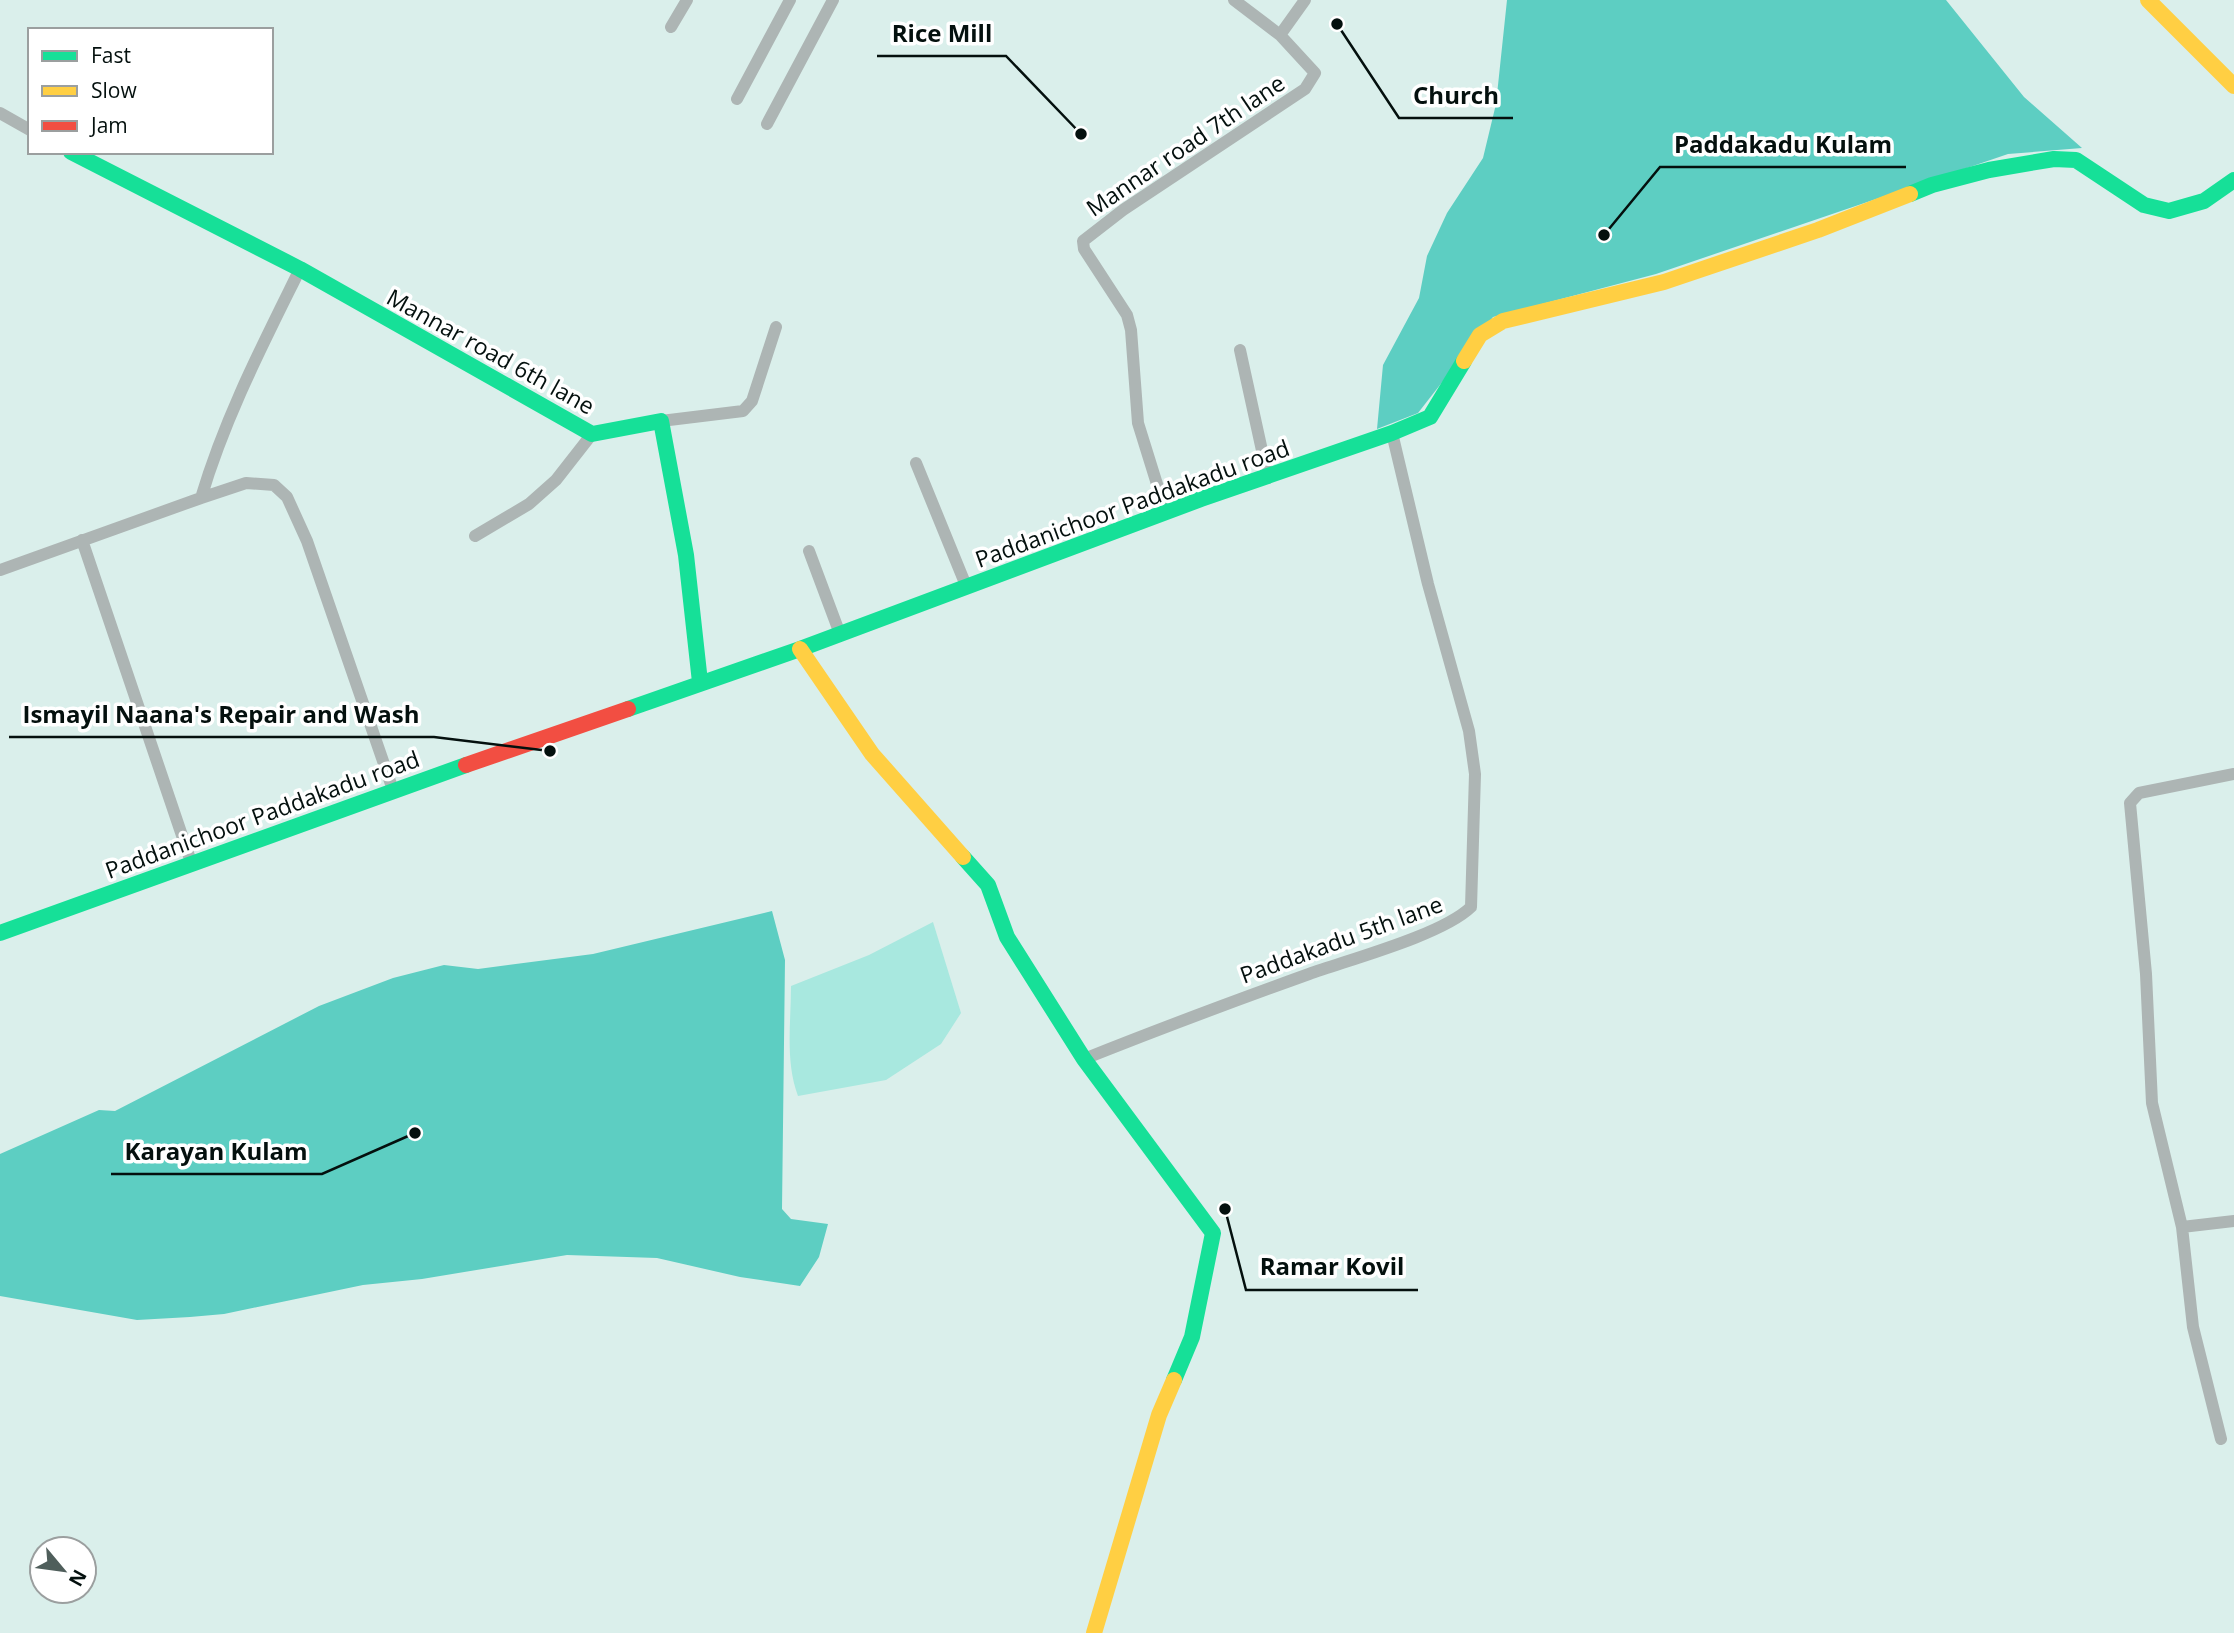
<svg xmlns="http://www.w3.org/2000/svg" width="2234" height="1633" font-family="'Open Sans',sans-serif">
  <rect width="100%" height="100%" fill="#daefeb"/>
  <path fill="#a8e8df" d="M933 922 961 1013 941 1044 886 1080 798 1096C785 1061 791 1023 791 986L869 955Z"/>
  <path fill="#5dcec2" d="M1507 0H1946L2024 97 2082 148 2008 154 1656 274 1493 317 1418 413 1377 429 1383 365 1419 298 1427 256 1447 213 1483 158 1496 104Z
    M772 911 785 960 782 1209 791 1219 828 1224 819 1257 800 1286 740 1277 657 1258 567 1255 422 1279 363 1285 224 1314 190 1317 137 1320 0 1296V1154L99 1110 115 1111 319 1006 393 978 444 965 478 969 593 954Z"/>
  <g fill="none" stroke-linecap="round" stroke-linejoin="round">
    <path stroke="#adb5b4" stroke-width="12" d="M671 27 687 0
      M1280 35 1305 0
      M737 99 790 0
      M0 113 30 130
      M767 124 833 0
      M1240 350 1268 478
      M661 421 743 411 752 401 776 327
      M916 463 967 588
      M201 498 246 483 274 485 287 497 307 541 393 790
      M1166 513 1138 423 1131 330 1127 315 1084 249 1083 241 1123 210 1305 89 1315 73 1280 35 1234 0
      M475 536 529 504 556 480 592 434
      M82 540 192 865
      M809 551 840 634
      M0 570 201 498C225 417 263 344 300 269
      M2234 774 2139 793 2130 803 2146 974 2152 1103 2182 1227 2234 1221
      M1084 1059C1159 1029 1234 1001 1309 974 1351 959 1442 935 1471 907L1475 774 1469 731 1428 584 1392 433
      M2182 1227 2193 1327 2221 1439"/>
    <path stroke="#16e098" stroke-width="16" d="M71 152 300 269 592 434 661 421 686 555 700 682
      M1910 194 1932 185 1989 170 2054 159 2076 160 2144 205 2169 211 2204 201 2234 180
      M628 709 800 649 1201 499 1392 433 1430 417 1464 361
      M963 857 988 885 1007 937 1084 1059 1213 1233 1192 1337 1174 1380
      M0 933 466 765"/>
    <path stroke="#ffcf43" stroke-width="16" d="M2148 0 2234 86
      M1464 361 1480 335 1503 321 1664 282 1818 230 1910 194
      M800 649 872 754 963 857
      M1094 1633 1159 1415 1174 1380"/>
    <path stroke="#f24e42" stroke-width="16" d="M466 765 628 709"/>
  </g>
  <g text-anchor="middle" dominant-baseline="central" stroke-width="7" stroke-linejoin="round" paint-order="stroke">
    <g font-size="23" fill="#04100e" stroke="#fff">
      <text transform="translate(1185 145) rotate(-34)">Mannar road 7th lane</text>
      <text transform="translate(491 351) rotate(29)">Mannar road 6th lane</text>
      <text transform="translate(1132 503) rotate(-20)">Paddanichoor Paddakadu road</text>
      <text transform="translate(262 814) rotate(-20)">Paddanichoor Paddakadu road</text>
      <text transform="translate(1341 939) rotate(-20)">Paddakadu 5th lane</text>
    </g>
  </g>
  <path fill="none" stroke="#04100e" stroke-width="2.5" d="M1081 134L1006 56H877M1337 24L1399 118H1513M1604 235L1660 167H1906M550 751L434 737H9M415 1133L322 1174H111M1225 1209L1246 1290H1418"/>
  <g fill="#04100e" stroke="#fff" stroke-width="2.5">
    <circle cx="1081" cy="134" r="7"/>
    <circle cx="1337" cy="24" r="7"/>
    <circle cx="1604" cy="235" r="7"/>
    <circle cx="550" cy="751" r="7"/>
    <circle cx="415" cy="1133" r="7"/>
    <circle cx="1225" cy="1209" r="7"/>
  </g>
  <g font-size="24" text-anchor="middle" font-weight="bold" fill="#04100e" stroke="#fff" stroke-width="7" stroke-linejoin="round" paint-order="stroke">
    <text x="942" y="42">Rice Mill</text>
    <text x="1456" y="104">Church</text>
    <text x="1783" y="153">Paddakadu Kulam</text>
    <text x="221" y="723">Ismayil Naana's Repair and Wash</text>
    <text x="216" y="1160">Karayan Kulam</text>
    <text x="1332" y="1275">Ramar Kovil</text>
  </g>
  <rect x="28" y="28" width="245" height="126" fill="#ffffff" stroke="#9b9f9f" stroke-width="2"/>
  <rect x="42" y="51" width="35" height="10" fill="#16e098" stroke="#9b9f9f" stroke-width="2"/>
  <text x="91" y="63" font-size="21" fill="#04100e">Fast</text>
  <rect x="42" y="86" width="35" height="10" fill="#ffcf43" stroke="#9b9f9f" stroke-width="2"/>
  <text x="91" y="98" font-size="21" fill="#04100e">Slow</text>
  <rect x="42" y="121" width="35" height="10" fill="#f24e42" stroke="#9b9f9f" stroke-width="2"/>
  <text x="91" y="133" font-size="21" fill="#04100e">Jam</text>
  <g transform="translate(63 1570) rotate(119)"><circle r="33" fill="#ffffff" stroke="#9b9f9f" stroke-width="2"/>
  <path d="M0-5L12 26L0 18L-12 26Z" fill="#4f5e5b"/>
  <text y="-10" font-size="19" font-weight="bold" text-anchor="middle" fill="#04100e">N</text>
  </g>
</svg>
